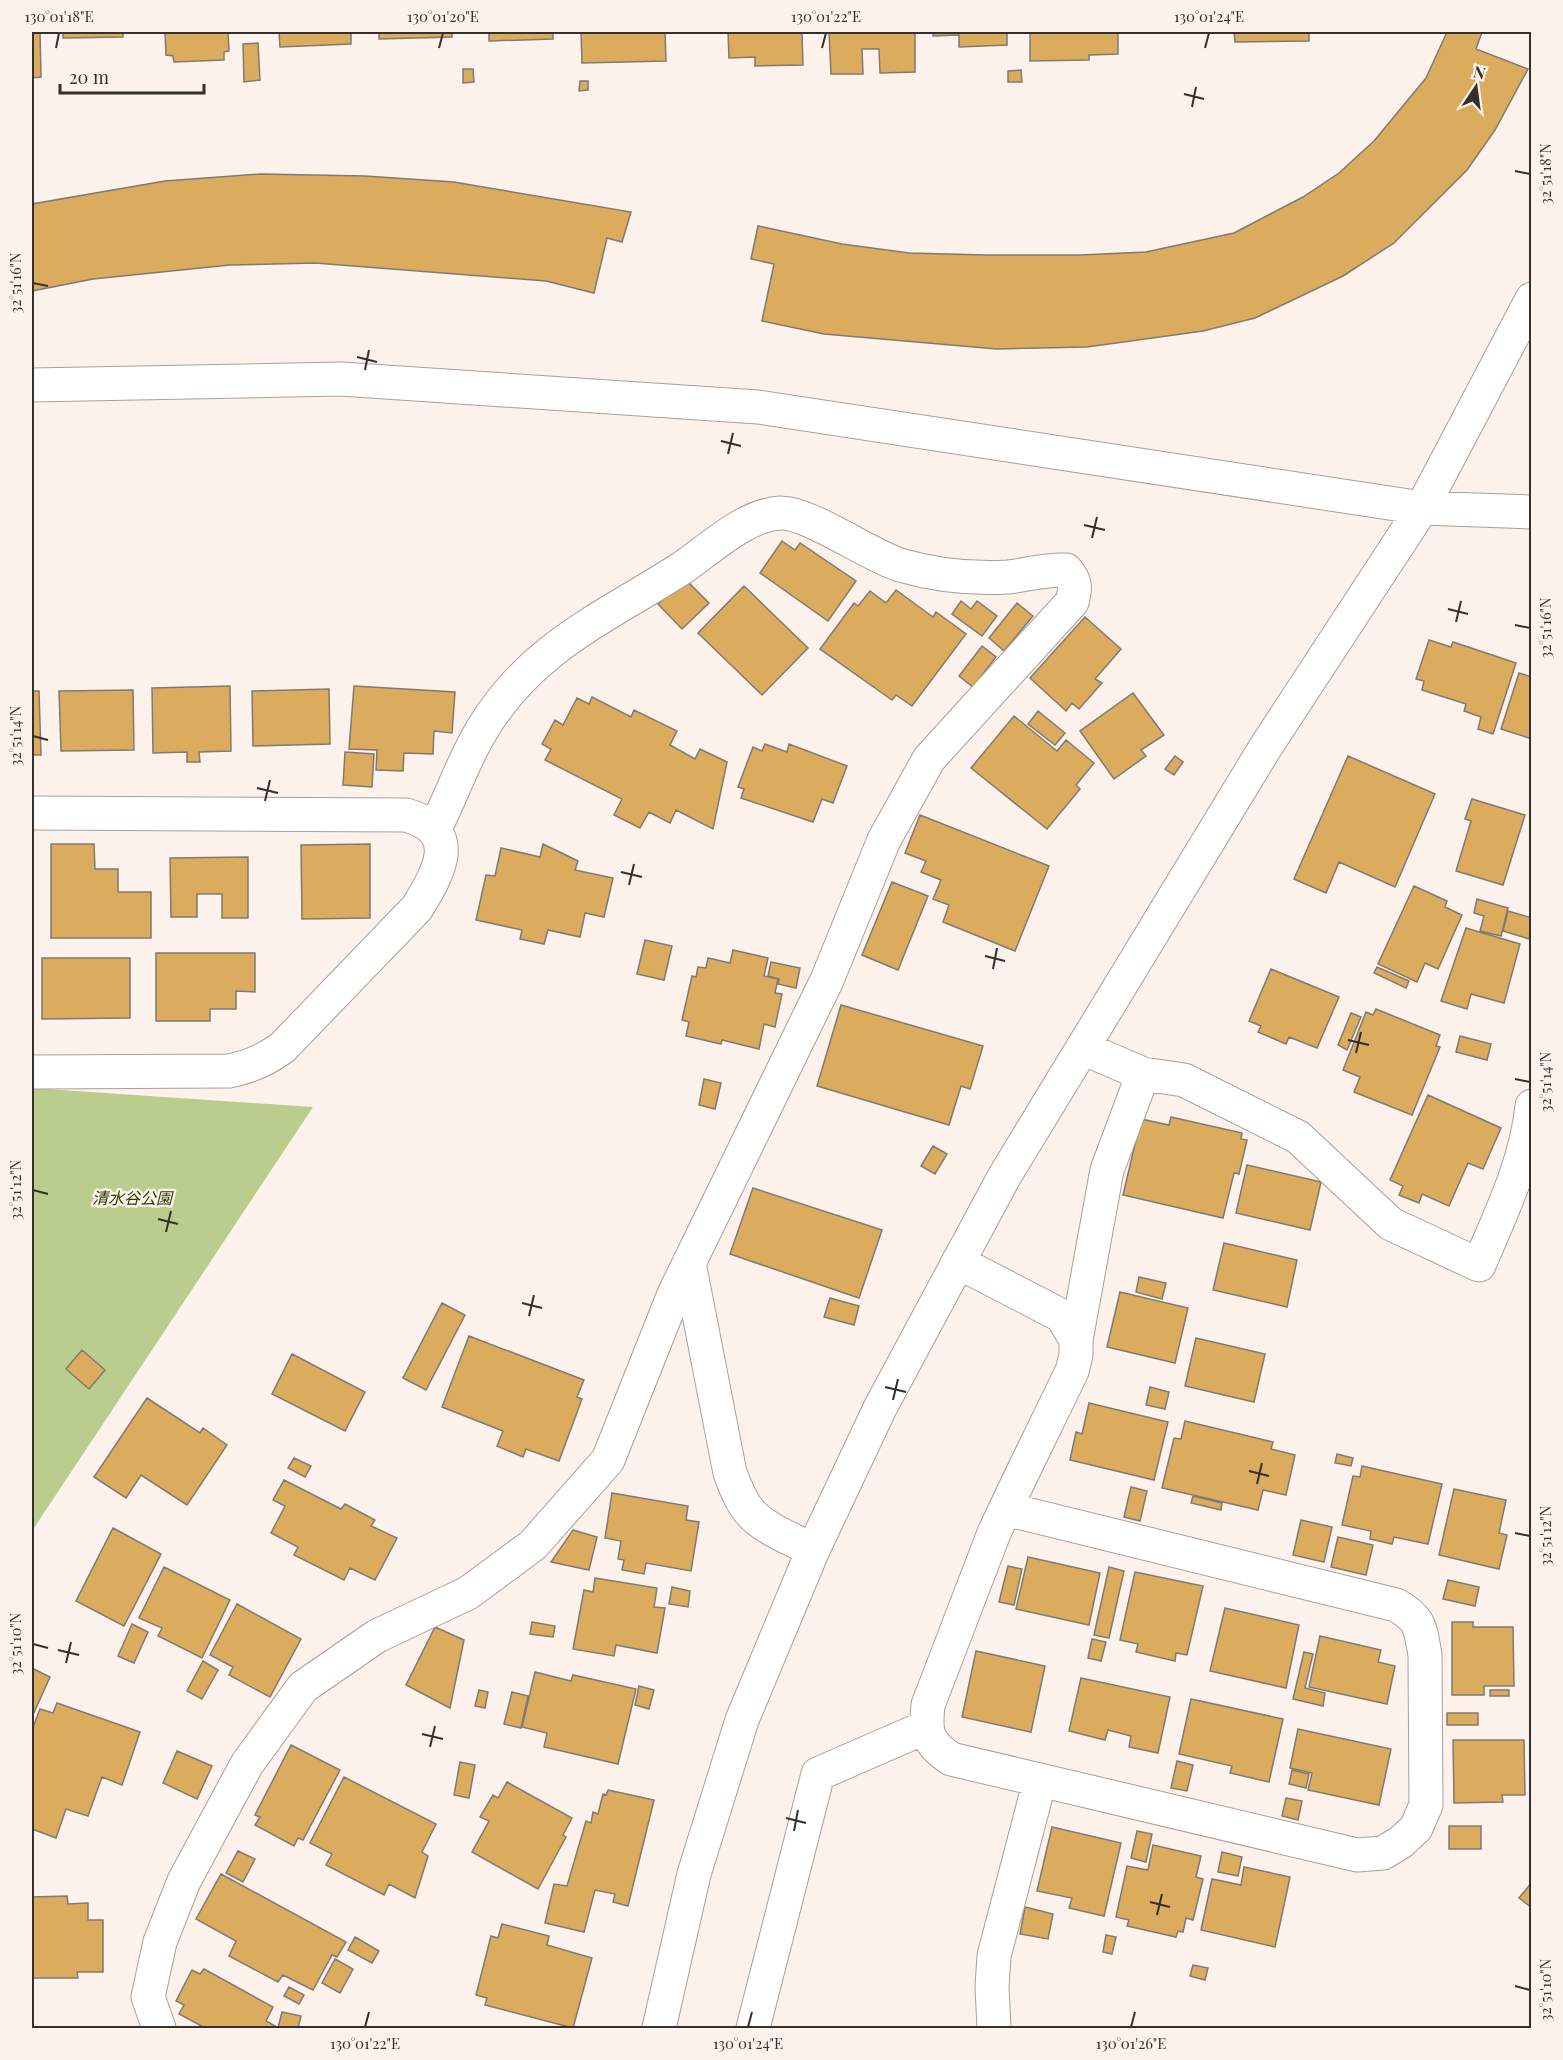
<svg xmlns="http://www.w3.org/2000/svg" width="1563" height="2060" font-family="'Playfair Display','Noto Sans JP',serif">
  <rect width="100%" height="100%" fill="#fdf1ec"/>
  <path fill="#bbcd8c" d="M32 1088 313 1107 32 1531Z"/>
  <path fill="#dbab5e" stroke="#807a72" stroke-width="1.5" d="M32 32H40L41 77 32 78Z
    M63 32H123V37L63 38Z
    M165 32H228L229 51 224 52V60L174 62 173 56 166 55Z
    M279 32H351V44L280 47Z
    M379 32H452V37L379 39Z
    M489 32H553V39L489 41Z
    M581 32H665L666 61 582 63Z
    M728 32H802L803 65 755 66V57L729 58Z
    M829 32H915V72L880 73 879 49H862L863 74H831Z
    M933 32H1007V45L959 47V35L933 36Z
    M1030 32H1118V54L1089 55V60L1030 61Z
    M1234 32H1309V41L1235 42Z
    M1447 32H1482L1476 49 1528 69 1495 130 1467 170 1394 243 1343 276 1255 318 1203 331 1087 347 997 349 824 334 762 321 774 264 751 259 758 226 842 244 909 253 986 255H1080L1146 252 1234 233 1303 197 1339 173 1374 141 1426 78Z
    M258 43 260 80 244 82 243 44Z
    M463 69H473L474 82 463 83Z
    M1021 70 1022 82H1008V71Z
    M580 81H588V90L579 91Z
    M261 174 365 176 454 182 631 212 622 242 607 238 594 293 546 281 315 263 230 265 93 279 32 291V204L165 181Z
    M782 541 795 550 800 543 856 581 828 621 760 573Z
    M685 579 709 603 682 629 658 604Z
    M744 586 808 648 762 695 698 633Z
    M896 590 933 617 936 612 966 634 912 706 896 695 892 700 820 649 854 603 858 606 870 591 886 603Z
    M961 601 971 609 977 601 997 616 982 636 952 614Z
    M1017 603 1033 616 1004 651 989 638Z
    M1085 617 1121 649 1095 679 1102 683 1079 709 1072 703 1066 711 1030 678Z
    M1429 640 1451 647 1453 642 1516 663 1493 734 1478 729 1481 717 1464 711 1466 704 1422 690 1424 681 1416 679Z
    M982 646 996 657 973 687 959 676Z
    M1519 673 1532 677V739L1501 729Z
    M230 686 231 751 199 752 200 762H187V752L153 753 152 688Z
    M354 686 455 692 452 733 434 731 433 754 404 753 403 771 376 770 377 750 349 749Z
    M329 689 330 744 253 746 252 691Z
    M133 690 134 750 61 751 59 691Z
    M32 691H39L41 755H32Z
    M1133 693 1164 735 1141 750 1146 756 1114 779 1080 731Z
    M592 697 631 717 634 710 677 731 670 745 695 759 700 749 727 762 713 829 676 810 670 823 649 812 640 828 614 815 622 799 545 760 551 749 542 744 555 720 563 725 577 698 589 704Z
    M1038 711 1065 733 1055 745 1028 724Z
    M1014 716 1057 751 1066 740 1094 763 1076 785 1080 789 1047 829 971 768Z
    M765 744 787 752 789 744 847 766 833 803 822 799 813 822 741 798 744 789 738 787 753 747 762 751Z
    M345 752 374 754 372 787 343 785Z
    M1175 756 1183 762 1174 775 1165 769Z
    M1348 756 1435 794 1395 887 1339 862 1326 893 1294 879Z
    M1472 799 1525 815 1503 885 1456 871 1471 821 1465 819Z
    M920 815 1049 866 1015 951 943 922 949 905 933 899 941 880 921 872 926 861 905 853Z
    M51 844H94L95 869H118V892H151V938H51Z
    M370 844V918L302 919 301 845Z
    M543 844 578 861 575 870 613 878 604 917 585 913 580 937 548 930 544 944 520 939 522 930 476 920 486 875 495 876 501 848 540 857Z
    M248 857V918H222V894H197V917H171L170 858Z
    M892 882 928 896 898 970 862 955Z
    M1414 886 1447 901 1445 907 1462 915 1438 969 1425 963 1417 982 1378 964Z
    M1477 899 1508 908 1501 936 1480 931 1484 916 1474 913Z
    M1508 911 1532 918 1529 939 1503 931Z
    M1466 928 1520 944 1504 1003 1471 994 1467 1009 1441 1001Z
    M645 940 672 946 664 980 637 974Z
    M733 950 768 958 764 976 778 979 775 993 782 994 775 1027 764 1024 759 1049 722 1040 721 1044 686 1036 689 1022 682 1020 692 976 696 977 698 967 706 968 708 958 730 963Z
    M156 953H255V992L236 991V1009H210V1021H156Z
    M42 958H130V1018L42 1019Z
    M771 962 800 968 796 988 778 984 779 979 768 976Z
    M1377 967 1409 981 1406 988 1374 973Z
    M1271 969 1339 997 1317 1048 1289 1037 1286 1044 1258 1032 1261 1026 1249 1021Z
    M841 1005 983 1046 970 1089 961 1086 949 1125 817 1086Z
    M1376 1009 1440 1035 1436 1046 1440 1047 1412 1115 1354 1092 1360 1077 1343 1070 1366 1012 1373 1015Z
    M1351 1013 1361 1017 1347 1050 1338 1045Z
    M1460 1036 1491 1044 1487 1060 1456 1052Z
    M704 1079 721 1083 715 1109 699 1105Z
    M1428 1095 1501 1128 1483 1169 1468 1163 1449 1206 1422 1194 1419 1203 1399 1195 1403 1186 1390 1180Z
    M1171 1117 1242 1133 1241 1139 1247 1140 1239 1174 1234 1173 1223 1218 1123 1195 1141 1119 1169 1125Z
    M933 1146 947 1154 935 1174 921 1166Z
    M1247 1165 1321 1182 1310 1230 1236 1213Z
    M753 1188 882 1230 859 1298 730 1254Z
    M1224 1243 1297 1260 1287 1307 1213 1290Z
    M1139 1277 1166 1283 1162 1299 1136 1292Z
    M1120 1292 1188 1308 1175 1363 1107 1347Z
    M830 1298 859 1306 854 1325 824 1317Z
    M442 1303 465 1315 426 1390 403 1378Z
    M469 1336 584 1380 577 1397 582 1399 559 1461 526 1449 523 1457 497 1446 503 1431 442 1407Z
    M1196 1338 1265 1354 1254 1402 1185 1386Z
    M82 1350 105 1370 89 1389 66 1369Z
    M292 1354 365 1392 345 1431 272 1394Z
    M1150 1387 1169 1392 1165 1409 1146 1405Z
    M147 1398 200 1433 203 1428 227 1445 187 1505 141 1475 126 1498 94 1477Z
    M1089 1403 1168 1422 1154 1480 1070 1460 1076 1432 1082 1434Z
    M1185 1421 1273 1442 1271 1449 1295 1455 1286 1495 1263 1490 1258 1510 1162 1488 1174 1438 1181 1439Z
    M1337 1454 1353 1458 1351 1466 1335 1463Z
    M294 1458 311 1466 305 1477 288 1468Z
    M1362 1466 1442 1484 1428 1544 1394 1537 1392 1544 1370 1539 1371 1531 1342 1525 1353 1476 1360 1477Z
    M284 1480 341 1509 345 1504 375 1520 371 1526 397 1538 375 1580 350 1568 344 1580 294 1555 298 1547 271 1533 285 1506 273 1500Z
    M1131 1487 1147 1491 1140 1521 1124 1517Z
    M1454 1489 1506 1500 1499 1533 1507 1535 1499 1569 1439 1555Z
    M612 1493 688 1506 686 1520 699 1522 691 1571 646 1563 644 1574 622 1570 624 1560 618 1559 621 1541 605 1538Z
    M1193 1496 1222 1503 1221 1510 1191 1503Z
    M1301 1520 1332 1527 1324 1562 1293 1555Z
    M113 1528 161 1554 124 1626 76 1601Z
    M573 1530 597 1537 589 1570 551 1562Z
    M1338 1537 1373 1545 1366 1575 1331 1567Z
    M1028 1557 1100 1573 1089 1625 1016 1609Z
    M1008 1566 1022 1569 1014 1605 999 1602Z
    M164 1567 230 1600 202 1658 158 1636 162 1628 139 1618Z
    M1109 1567 1124 1571 1109 1638 1094 1635Z
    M1135 1572 1203 1586 1187 1655 1176 1653 1175 1661 1136 1652 1138 1644 1120 1640Z
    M595 1578 657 1588 654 1607 665 1608 657 1653 616 1645 614 1656 573 1649 584 1590 593 1592Z
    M1448 1580 1479 1587 1475 1606 1443 1599Z
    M672 1587 690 1591 688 1607 669 1604Z
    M237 1604 301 1639 270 1697 229 1675 233 1667 210 1655Z
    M1225 1608 1299 1625 1286 1688 1210 1671Z
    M532 1622 555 1626 553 1637 530 1634Z
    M1452 1622H1473V1627H1513L1514 1686H1484V1695H1452Z
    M132 1624 148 1632 134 1663 118 1656Z
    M435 1627 464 1640 450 1708 406 1685Z
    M1320 1636 1381 1650 1378 1662 1395 1666 1387 1704 1309 1687Z
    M1092 1639 1106 1642 1101 1661 1088 1658Z
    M976 1651 1045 1666 1031 1732 962 1717Z
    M1304 1652 1313 1654 1305 1688 1325 1693 1323 1706 1293 1699Z
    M203 1661 218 1670 202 1699 187 1691Z
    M32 1668 50 1677 32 1717Z
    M535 1672 571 1681 573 1675 636 1689 618 1764 544 1747 547 1733 522 1727Z
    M1081 1678 1170 1697 1158 1753 1129 1747 1131 1736 1108 1730 1105 1740 1069 1731Z
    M639 1686 654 1690 649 1709 635 1705Z
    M479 1690 488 1692 485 1708 475 1706Z
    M1490 1690H1509V1696H1490Z
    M512 1692 528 1696 521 1728 504 1724Z
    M1191 1699 1283 1719 1269 1782 1230 1773 1232 1766 1179 1754Z
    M57 1703 140 1732 122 1785 102 1777 88 1816 66 1809 56 1838 32 1829V1730L40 1709 53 1713Z
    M1447 1713H1478V1725H1447Z
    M1298 1729 1391 1749 1379 1805 1308 1790 1312 1773 1290 1768Z
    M1453 1740H1524L1525 1795H1502L1503 1802 1454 1803Z
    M291 1745 340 1770 303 1840 298 1838 294 1846 255 1825 260 1817 255 1815Z
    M177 1751 212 1766 197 1799 163 1783Z
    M1177 1761 1193 1765 1187 1791 1171 1788Z
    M460 1762 475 1765 469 1798 454 1795Z
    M1292 1770 1309 1774 1306 1788 1289 1784Z
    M344 1777 436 1824 422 1852 428 1856 415 1898 389 1884 384 1895 326 1865 332 1854 310 1843Z
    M507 1782 572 1818 563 1835 566 1837 538 1889 472 1852 489 1821 480 1817 493 1795 498 1798Z
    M608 1790 654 1800 628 1906 613 1902 615 1894 595 1890 584 1932 545 1923 554 1884 567 1886 586 1821 591 1823 593 1812 598 1814 603 1794 606 1795Z
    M1286 1798 1302 1801 1298 1820 1282 1816Z
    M1449 1826H1481V1849H1449Z
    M1052 1827 1121 1843 1104 1916 1069 1908 1072 1898 1037 1891Z
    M1137 1831 1152 1834 1146 1862 1131 1858Z
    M1153 1845 1201 1856 1196 1877 1203 1879 1193 1920 1186 1918 1183 1932 1178 1931 1176 1937 1127 1926 1129 1920 1116 1917 1127 1866 1148 1870Z
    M238 1851 255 1859 243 1882 226 1873Z
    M1222 1852 1242 1857 1238 1876 1218 1872Z
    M1244 1867 1290 1877 1275 1947 1201 1930 1212 1879 1241 1885Z
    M221 1874 346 1942 337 1957 332 1955 313 1990 283 1975 278 1982 229 1956 236 1941 196 1919Z
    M1532 1882V1908L1519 1898Z
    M67 1896 68 1904 88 1903V1920H103V1972H77L78 1978H32V1897Z
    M1025 1907 1053 1914 1048 1939 1020 1934Z
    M502 1924 549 1936 547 1945 592 1958 573 2028 485 2005 487 1998 476 1995 491 1936 498 1938Z
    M1106 1935 1116 1937 1112 1954 1103 1952Z
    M355 1937 379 1951 372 1963 348 1950Z
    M335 1959 353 1969 340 1993 322 1983Z
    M1193 1965 1208 1968 1205 1980 1190 1976Z
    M204 1969 273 2007 266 2021 275 2026 273 2028H205L179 2014 184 2005 176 2001 192 1970 200 1974Z
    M289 1987 304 1995 299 2004 284 1996Z
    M282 2012 301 2016 298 2028H278Z"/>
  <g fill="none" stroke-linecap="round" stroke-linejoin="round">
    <defs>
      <path id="minor" d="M32 385 341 379 758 407 1422 508 1532 512
        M32 813 406 815C463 831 439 872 417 908L283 1047C266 1060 250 1067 229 1071L32 1072
        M1143 1074 1184 1080 1298 1137 1391 1224 1479 1265C1501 1213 1526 1163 1532 1106
        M958 1262 1062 1316 1076 1340V1355L1072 1371C1046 1425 1019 1479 994 1533L928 1705C925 1734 927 1742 951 1759L1357 1855 1383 1853 1401 1842 1416 1828 1426 1805 1425 1655C1420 1627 1421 1619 1396 1605L1006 1509
        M689 1263 730 1473C735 1486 740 1500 749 1511 764 1529 792 1539 813 1550
        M1076 1340 1107 1170 1143 1074 1083 1048
        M159 2028 148 1997 160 1942 184 1881 247 1764 303 1687 377 1636 468 1593 533 1545 608 1460 674 1294 827 980 884 840 929 759 1072 602C1076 588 1076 581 1066 570 1046 569 1027 575 1008 577 972 579 934 575 900 565 868 555 809 512 780 513 745 515 710 549 682 568 606 617 532 647 483 728 463 760 452 796 434 830
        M659 2028 694 1874 742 1720 813 1550 880 1408 1004 1177 1265 748 1422 508 1532 299
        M753 2028 818 1774 926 1727
        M994 2028 992 1987 994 1956 1040 1780"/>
    </defs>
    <use href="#minor" stroke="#a99f9a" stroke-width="35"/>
    <use href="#minor" stroke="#fff" stroke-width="33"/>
  </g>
  <path fill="none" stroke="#34302e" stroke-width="2" d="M56 48 59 33M439 48 443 33M822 48 826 33M1205 48 1209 33M1184 94 1204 99M1192 107 1196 87M1515 171 1530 174M33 283 48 286M357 357 377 362M365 370 369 350M721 441 741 446M728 454 733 433M1084 525 1105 530M1092 538 1097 517M1448 609 1468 614M1456 622 1461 601M1515 625 1530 628M33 736 48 740M257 788 278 793M265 801 270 780M621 872 642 877M629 885 634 864M985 956 1005 961M993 969 997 948M1348 1040 1369 1045M1356 1053 1361 1032M1515 1079 1530 1082M33 1190 48 1194M158 1219 178 1224M166 1232 171 1211M522 1303 542 1308M529 1316 534 1295M885 1387 906 1392M893 1400 898 1379M1249 1471 1269 1476M1257 1484 1262 1463M1515 1533 1530 1536M33 1644 48 1648M58 1650 79 1655M66 1663 71 1642M422 1734 443 1739M430 1747 435 1726M786 1818 806 1823M794 1831 798 1810M1150 1902 1170 1907M1157 1915 1162 1894M1515 1986 1530 1990M365 2027 369 2012M748 2027 752 2012M1131 2027 1135 2012"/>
  <g text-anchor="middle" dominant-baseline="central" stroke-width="5" stroke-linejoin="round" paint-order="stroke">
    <g font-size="16" font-style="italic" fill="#313e00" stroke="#fdf1ec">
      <text x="132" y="1197">清水谷公園</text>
    </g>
  </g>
  <rect width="1563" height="2060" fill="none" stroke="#fdf1ec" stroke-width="66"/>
  <g transform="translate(1476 87) rotate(13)" stroke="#fdf1ec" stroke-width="4.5" paint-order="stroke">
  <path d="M0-4.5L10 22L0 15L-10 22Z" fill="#34302e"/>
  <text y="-9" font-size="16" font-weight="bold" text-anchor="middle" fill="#34302e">N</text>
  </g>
  <path d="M60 84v9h144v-9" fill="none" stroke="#34302e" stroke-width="3"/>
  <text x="69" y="84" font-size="18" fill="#34302e" stroke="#fdf1ec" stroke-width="4.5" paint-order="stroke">20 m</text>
  <rect x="33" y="33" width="1497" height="1994" fill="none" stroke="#34302e" stroke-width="2"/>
  <g font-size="15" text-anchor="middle" fill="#34302e">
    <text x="59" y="22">130°01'18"E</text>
    <text x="443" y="22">130°01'20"E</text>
    <text x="826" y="22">130°01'22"E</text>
    <text x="1209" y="22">130°01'24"E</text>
    <text transform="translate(1546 174) rotate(-90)" y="5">32°51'18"N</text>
    <text transform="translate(16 283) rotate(-90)" y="5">32°51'16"N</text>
    <text transform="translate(1546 628) rotate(-90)" y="5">32°51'16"N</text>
    <text transform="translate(16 736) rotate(-90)" y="5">32°51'14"N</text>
    <text transform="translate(1546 1082) rotate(-90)" y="5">32°51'14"N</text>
    <text transform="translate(16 1190) rotate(-90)" y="5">32°51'12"N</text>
    <text transform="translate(1546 1536) rotate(-90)" y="5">32°51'12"N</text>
    <text transform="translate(16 1644) rotate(-90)" y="5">32°51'10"N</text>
    <text transform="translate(1546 1990) rotate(-90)" y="5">32°51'10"N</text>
    <text x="365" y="2049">130°01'22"E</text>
    <text x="748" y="2049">130°01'24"E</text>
    <text x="1131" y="2049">130°01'26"E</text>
  </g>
</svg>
